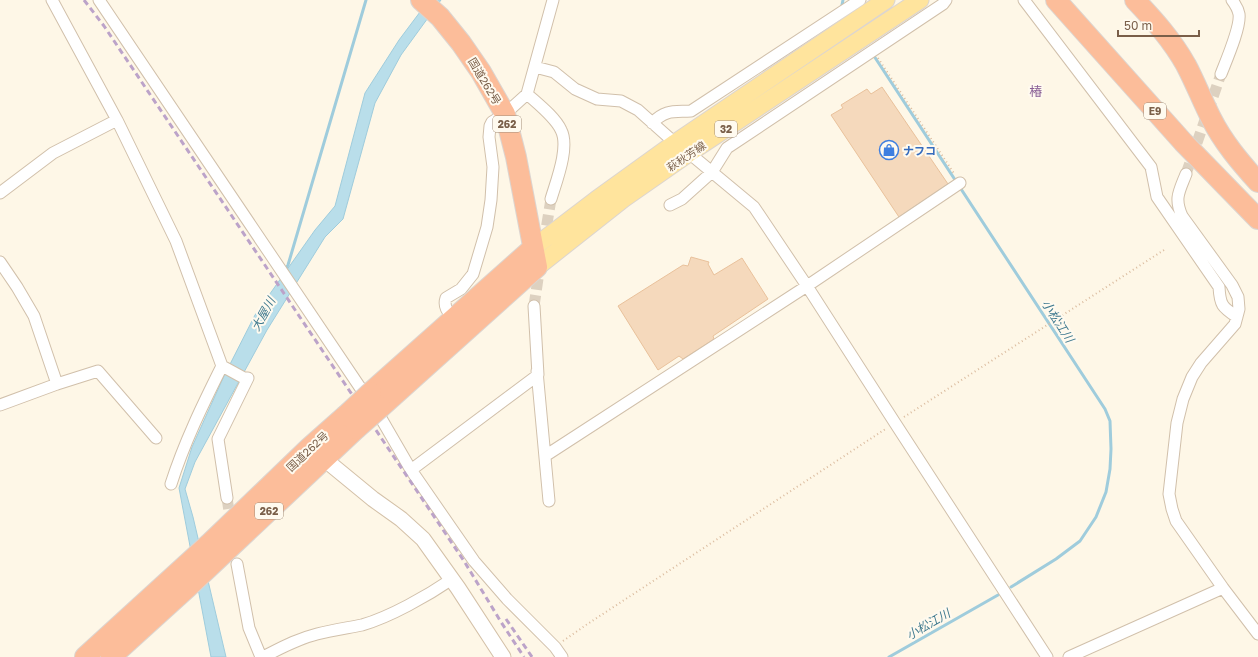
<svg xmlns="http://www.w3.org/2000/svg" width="1258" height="657" font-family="'Golos Text','Noto Sans JP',sans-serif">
  <rect width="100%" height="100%" fill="#fef7e7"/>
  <path fill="#b9deea" stroke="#9fccdc" d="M429 0H441L401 55 375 103 343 219 325 237 267 330 195 462 185 489 193 517 226 657H211L179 488 192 447 224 376 255 315 315 230 335 206 365 93 399 40Z"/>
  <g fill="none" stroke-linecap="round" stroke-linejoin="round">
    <path stroke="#9fccdc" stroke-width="3" d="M842 5 843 0
      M874 56 1105 409 1110 421 1111 449 1110 469 1106 492 1096 517 1080 541 1056 559 1011 587
      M285 270 288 265 366 0
      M889 657 998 595"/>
  </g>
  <path fill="#f5d9bc" stroke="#e9c19b" d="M882 87 948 184 899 217 831 115 843 108 841 105 867 89 871 94Z
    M691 257 709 262 708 264 714 275 742 258 768 299 713 336 714 339 683 359 679 356 658 370 618 306 683 265 688 266Z"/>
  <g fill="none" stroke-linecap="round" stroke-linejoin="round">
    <path stroke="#ddd1c0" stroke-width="11" stroke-dasharray="11 5.5" stroke-linecap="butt" d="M1186 174 1221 74
      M544 242 551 199
      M534 306 540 265
      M227 498 231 524"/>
    <defs>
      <path id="street" d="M52 0 117 120 176 241 222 366 244 378H248L218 439 227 498
        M99 0 382 420 411 470 474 561 507 599 555 647 562 657
        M1024 0 1151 167 1157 197 1219 287C1220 305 1222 307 1237 317
        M535 67 554 72 575 89 597 99 621 101 638 110 675 143 689 153 754 207 807 286 895 423 1047 657
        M1221 74C1226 61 1241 27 1239 14 1238 9 1235 4 1232 0
        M527 94C538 104 555 117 561 130 570 147 556 182 551 199
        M652 123C666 109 674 112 691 111L860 0
        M1186 174C1179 192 1174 198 1182 216L1232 285 1238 297 1239 309 1235 324 1201 363 1192 377 1183 399 1177 423 1169 494 1172 509 1176 521 1223 588 1258 634
        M0 193 53 153 117 120
        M670 205 682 199 712 172 727 148 943 4 946 0
        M0 262 17 287 34 316 57 384
        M454 319C448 312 443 307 446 298L461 289 473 274 487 227 491 200 493 167 489 137 490 126 492 122 505 114 527 94 553 0
        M537 371 549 501
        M0 405 57 384 98 371 156 438
        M545 456 807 286 960 183
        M411 470 538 375 534 306
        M171 484C184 443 203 404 222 366
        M237 564 249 628 261 657
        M263 657C281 648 297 639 317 634 332 630 347 628 362 625 390 617 427 596 452 579
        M1069 657 1223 588"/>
      <path id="secondary" d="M317 453 373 499 401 519 423 539 458 588 503 657"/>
      <path id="primary" d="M533 248 596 200 675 143 886 0
        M537 267 623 199 689 153 920 0"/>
      <path id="highway" d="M1056 0 1183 142 1258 219
        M1135 0C1154 20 1172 40 1186 65 1195 82 1202 100 1211 118 1223 142 1240 162 1258 182
        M371 392 533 248
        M381 407 537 267 516 157 505 114 481 72 461 43 440 17 421 0
        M85 657 209 544 310 447 345 416
        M111 657 188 587 356 429"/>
    </defs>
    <use href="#street" stroke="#d1c0ab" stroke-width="13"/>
    <use href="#secondary" stroke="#d4c1a8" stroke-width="17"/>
    <use href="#primary" stroke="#dcd5d0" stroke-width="19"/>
    <use href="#highway" stroke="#dcd5d0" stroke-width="22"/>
    <path stroke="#dbbc9f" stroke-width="2" stroke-dasharray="1 3" stroke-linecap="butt" d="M878 58 955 175
      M904 417 1164 250
      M563 641 586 625 887 428"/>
    <use href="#street" stroke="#fff" stroke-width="11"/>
    <use href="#secondary" stroke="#fff" stroke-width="15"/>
    <use href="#primary" stroke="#ffe49d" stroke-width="17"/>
    <use href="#highway" stroke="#fcbd9a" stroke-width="20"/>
    <path stroke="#bca3c9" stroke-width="3" stroke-dasharray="6 4" stroke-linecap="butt" d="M84 0 104 26 464 561 501 622 524 657
      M506 619 532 657"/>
    <defs>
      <path id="highway-bridge" d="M345 416 371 392
        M356 429 381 407"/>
    </defs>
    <use href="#highway-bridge" stroke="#dcd5d0" stroke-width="22" stroke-linecap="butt"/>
    <use href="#highway-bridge" stroke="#fcbd9a" stroke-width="20"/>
  </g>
  <defs>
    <symbol id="shop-ring" viewBox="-11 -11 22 22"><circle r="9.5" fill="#fffaef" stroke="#3f7fe0" stroke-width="1.5"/><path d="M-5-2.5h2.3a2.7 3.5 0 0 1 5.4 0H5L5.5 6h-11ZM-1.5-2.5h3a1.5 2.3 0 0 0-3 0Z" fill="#3f7fe0"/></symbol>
  </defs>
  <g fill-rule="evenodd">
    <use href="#shop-ring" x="878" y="139" width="22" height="22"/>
  </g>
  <g text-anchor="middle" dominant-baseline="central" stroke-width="4" stroke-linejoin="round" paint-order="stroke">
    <g fill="#fffaef" stroke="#a28e7b" stroke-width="1">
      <rect x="1144" y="103" width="22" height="16" rx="3"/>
      <rect x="493" y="116" width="28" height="16" rx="3"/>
      <rect x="715" y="121" width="22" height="16" rx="3"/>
      <rect x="255" y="503" width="28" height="16" rx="3"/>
    </g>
    <g font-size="10" font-weight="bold" fill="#7a5f49">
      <text x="1155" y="111">E9</text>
      <text x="507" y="124">262</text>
      <text x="726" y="129">32</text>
      <text x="269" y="511">262</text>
    </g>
    <g font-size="11" fill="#7a5f49" stroke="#fffaef">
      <text transform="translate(485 81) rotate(59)">国道262号</text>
      <text transform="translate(686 156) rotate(-34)">萩秋芳線</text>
      <text transform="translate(307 451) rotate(-43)">国道262号</text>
    </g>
    <g font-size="11" font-weight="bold" fill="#366cbe" stroke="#fffaef" text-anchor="start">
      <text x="903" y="150">ナフコ</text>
    </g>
    <g font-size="12" font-style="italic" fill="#407a8f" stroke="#fffaef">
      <text transform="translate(263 314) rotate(-61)">大屋川</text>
      <text transform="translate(1058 321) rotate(57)">小松江川</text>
      <text transform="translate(928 624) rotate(-30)">小松江川</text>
    </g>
    <g font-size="13" fill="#8a6096" stroke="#fffaef">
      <text x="1036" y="91">椿</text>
    </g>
  </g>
  <path d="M1118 30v6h81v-6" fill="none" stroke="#7a5f49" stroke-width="2"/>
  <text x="1124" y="30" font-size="12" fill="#7a5f49" stroke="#fffaef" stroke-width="3" paint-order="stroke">50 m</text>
</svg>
